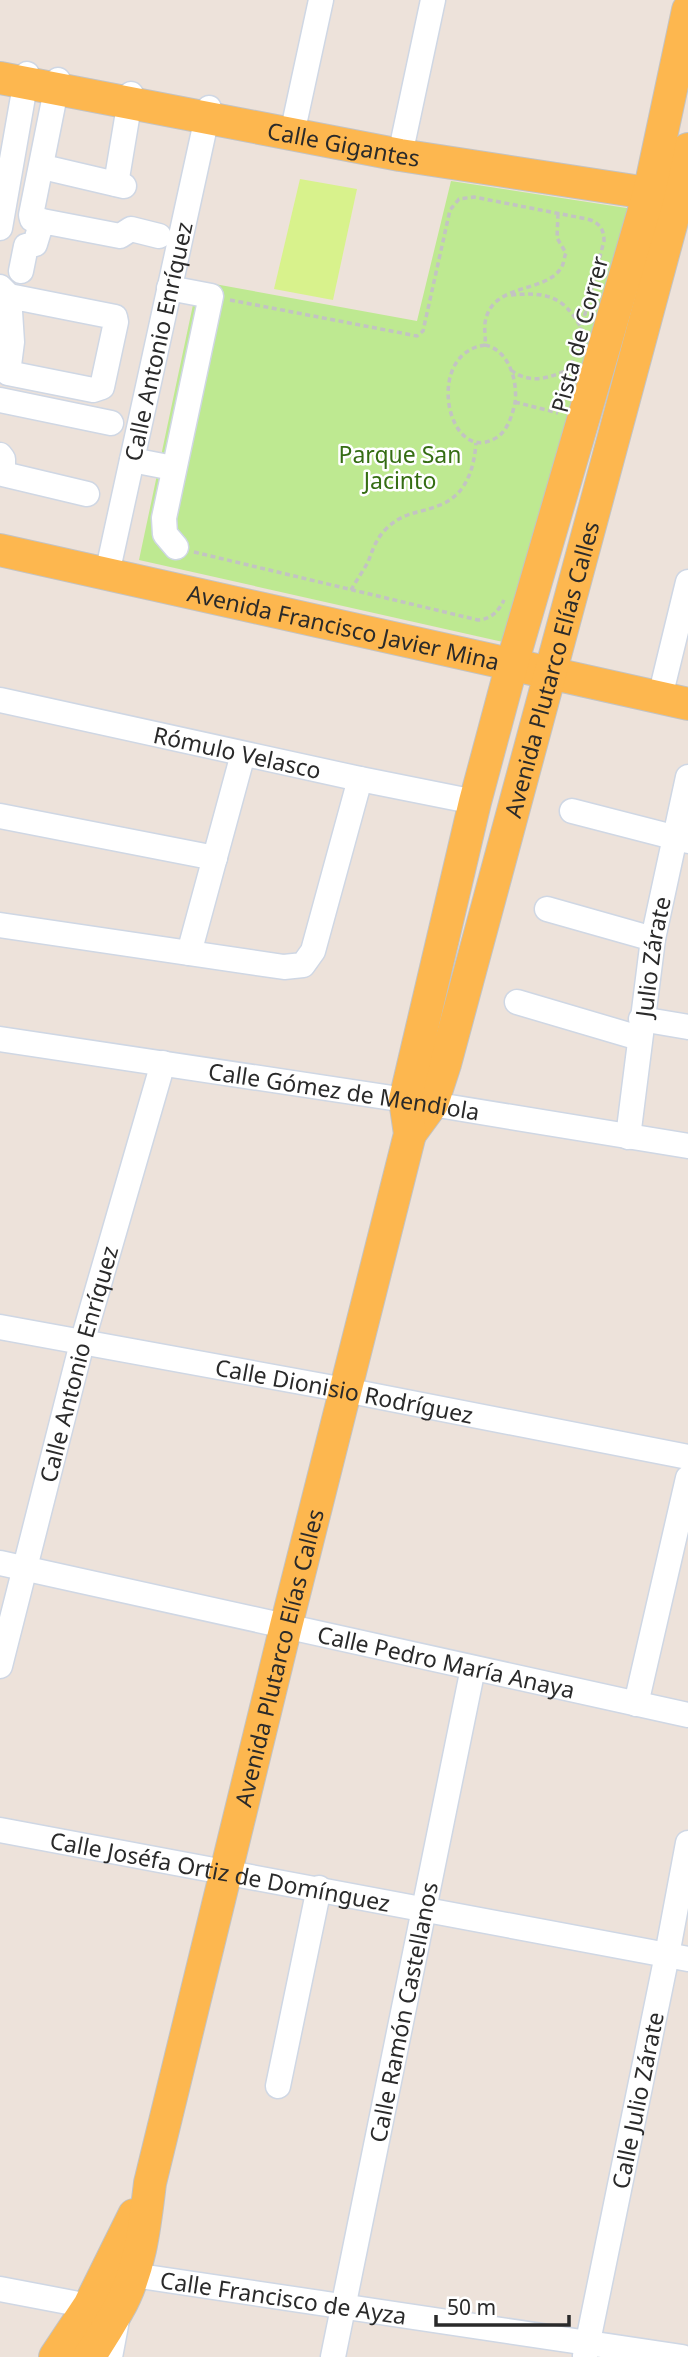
<svg xmlns="http://www.w3.org/2000/svg" width="688" height="2357" font-family="'Noto Sans',sans-serif">
  <rect width="100%" height="100%" fill="#ede2da"/>
  <path fill="#bee991" d="M451 181 633 209 503 642 139 560 198 281 417 321Z"/>
  <path fill="#d8f28c" d="M300 179 357 189 333 300 274 289Z"/>
  <g fill="none" stroke-linecap="round" stroke-linejoin="round">
    <defs>
      <g id="minor">
        <path d="M292 134 321 0"/>
        <path d="M400 155 433 0"/>
        <path d="M43 167 124 186"/>
        <path d="M116 184 131 94"/>
        <path d="M42 221 32 219 31 215 58 80"/>
        <path d="M0 228 27 74"/>
        <path d="M21 271 26 246 35 244 42 221 120 236 131 229 159 236"/>
        <path d="M0 287 9 296 12 342 8 373 93 390 102 387 116 322 115 317 9 296"/>
        <path d="M169 288 211 296 164 518 165 534 176 547"/>
        <path d="M0 400 111 423"/>
        <path d="M0 455 3 459V474L87 494"/>
        <path d="M132 460 173 468"/>
        <path id="s1" d="M107 574 209 108"/>
        <path d="M660 697 688 582"/>
        <path id="s2" d="M0 700 360 779 475 802"/>
        <path d="M572 811 688 841"/>
        <path d="M0 816 215 858"/>
        <path d="M547 909 653 939"/>
        <path d="M0 925 284 967 303 965 313 951 360 779"/>
        <path d="M189 953 243 754"/>
        <path d="M517 1002 639 1038"/>
        <path d="M641 1019 688 1027"/>
        <path id="s3" d="M0 1039 432 1104 688 1146"/>
        <path id="s4" d="M628 1137 653 939 688 777"/>
        <path id="s5" d="M0 1327 345 1390 688 1457"/>
        <path id="s6" d="M0 1563 688 1715"/>
        <path id="s7" d="M0 1666 82 1343 163 1063"/>
        <path d="M636 1704 688 1478"/>
        <path id="s8" d="M0 1830 688 1959"/>
        <path d="M278 2086 319 1888"/>
        <path id="s9" d="M133 2275 682 2357"/>
        <path d="M0 2289 89 2306"/>
        <path id="s10" d="M585 2356 667 1955 688 1843"/>
        <path d="M110 2357 117 2320"/>
        <path id="s11" d="M333 2357 473 1668"/>
      </g>
      <g id="major">
        <path id="s12" d="M0 78 400 155 667 196"/>
        <path id="s13" d="M0 550 688 704"/>
        <path id="s14" d="M410 1134 432 1104 445 1064 672 221 688 149"/>
        <path d="M55 2357 89 2306 134 2215"/>
        <path id="s15" d="M89 2357C99 2342 109 2326 118 2310 140 2272 145 2225 150 2183L286 1626 410 1134 405 1100 475 802 512 664 649 193 688 10"/>
      </g>
    </defs>
    <use href="#minor" stroke="#cfd7e4" stroke-width="27"/>
    <use href="#major" stroke="#c3c3c3" stroke-width="34"/>
    <path stroke="#c3c3c3" stroke-width="3.5" stroke-dasharray="5 3.5" stroke-linecap="butt" d="M511 295C544 292 563 295 580 326
      M230 300 417 336 423 331 450 210 459 199 474 197 587 219C599 222 604 229 604 241L572 364
      M485 345C509 350 518 381 515 403 512 416 507 433 494 439 447 464 424 353 485 345 486 338 484 330 485 323 491 282 545 294 561 268 564 264 564 257 566 253L557 238 558 213
      M511 370C530 385 551 378 571 368
      M515 402 558 413
      M194 552 478 620C491 619 498 612 504 600
      M351 590C356 581 363 571 368 562 373 549 376 539 386 529 404 511 419 514 440 505 466 495 474 469 476 443"/>
    <use href="#minor" stroke="#fff" stroke-width="24"/>
    <use href="#major" stroke="#fdb74f" stroke-width="32"/>
  </g>
  <g text-anchor="middle" dominant-baseline="central" stroke-width="5" stroke-linejoin="round" paint-order="stroke">
    <g font-size="23" fill="#2a2a2a" stroke="#fff">
      <text stroke="none"><textPath href="#s12" startOffset="350">Calle Gigantes</textPath></text>
      <text transform="translate(579 334) rotate(-75)">Pista de Correr</text>
      <text stroke="none"><textPath href="#s1" startOffset="238">Calle Antonio Enríquez</textPath></text>
      <text stroke="none"><textPath href="#s13" startOffset="352">Avenida Francisco Javier Mina</textPath></text>
      <text stroke="none"><textPath href="#s14" startOffset="488">Avenida Plutarco Elías Calles</textPath></text>
      <text stroke="none"><textPath href="#s2" startOffset="243">Rómulo Velasco</textPath></text>
      <text stroke="none"><textPath href="#s4" startOffset="182">Julio Zárate</textPath></text>
      <text stroke="none"><textPath href="#s3" startOffset="348">Calle Gómez de Mendiola</textPath></text>
      <text stroke="none"><textPath href="#s7" startOffset="312">Calle Antonio Enríquez</textPath></text>
      <text stroke="none"><textPath href="#s5" startOffset="350">Calle Dionisio Rodríguez</textPath></text>
      <text stroke="none"><textPath href="#s15" startOffset="728">Avenida Plutarco Elías Calles</textPath></text>
      <text stroke="none"><textPath href="#s6" startOffset="457">Calle Pedro María Anaya</textPath></text>
      <text stroke="none"><textPath href="#s8" startOffset="224">Calle Joséfa Ortiz de Domínguez</textPath></text>
      <text stroke="none"><textPath href="#s11" startOffset="352">Calle Ramón Castellanos</textPath></text>
      <text stroke="none"><textPath href="#s10" startOffset="261">Calle Julio Zárate</textPath></text>
      <text stroke="none"><textPath href="#s9" startOffset="152">Calle Francisco de Ayza</textPath></text>
    </g>
    <g font-size="23" fill="#356d13" stroke="#fff">
      <text x="400" y="454">Parque San<tspan x="400" dy="26">Jacinto</tspan></text>
    </g>
  </g>
  <path d="M436 2315v10h133v-10" fill="none" stroke="#2a2a2a" stroke-width="3.5"/>
  <text x="447" y="2315" font-size="21" fill="#2a2a2a" stroke="#ffffff" stroke-width="5" paint-order="stroke">50 m</text>
</svg>
